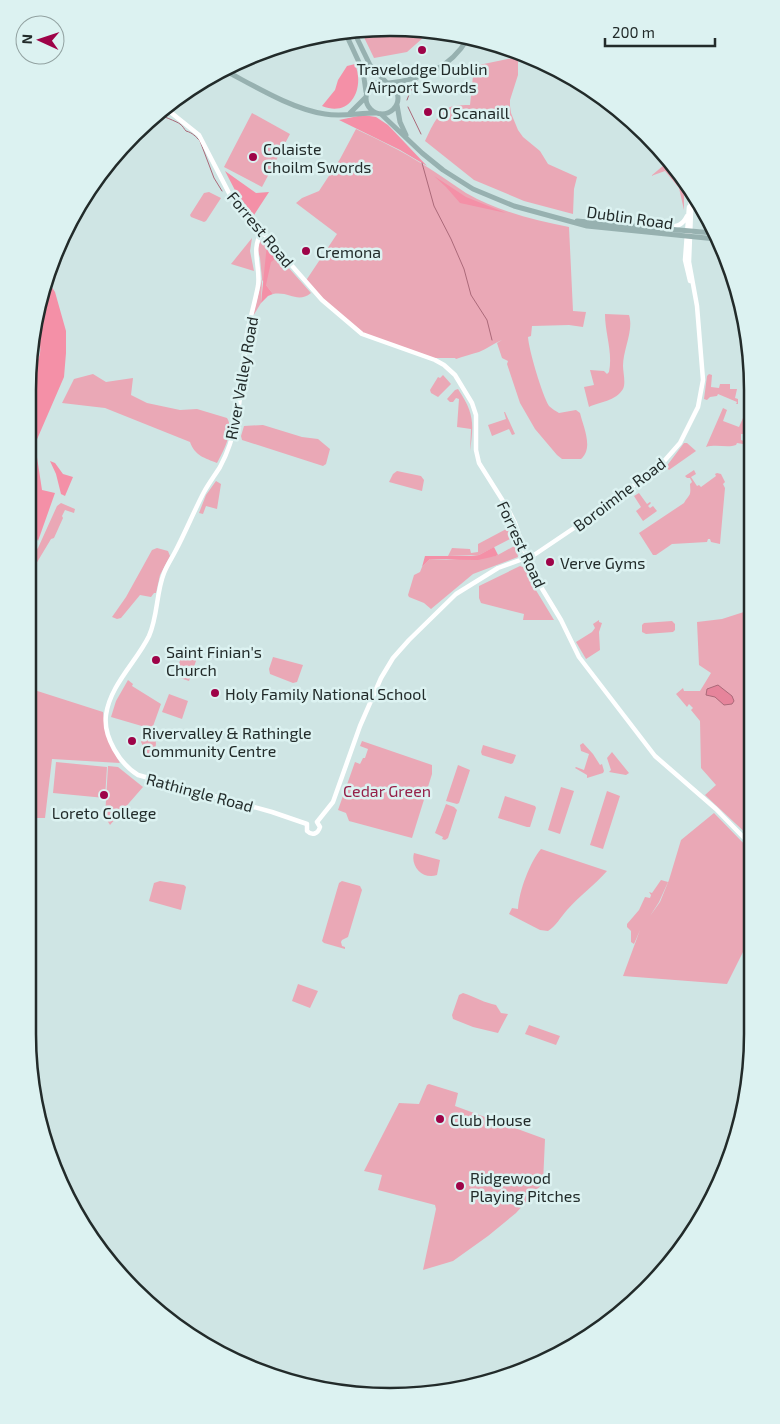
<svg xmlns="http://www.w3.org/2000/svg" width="780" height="1424" font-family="'Exo 2',sans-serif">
  <rect width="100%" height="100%" fill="#cfe5e4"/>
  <path fill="#eaa8b6" d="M366 28 432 30 407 52 374 58 360 29Z
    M513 58 518 59V75L510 100V106L511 113 518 130 523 137 540 151 548 164 577 177 574 189 573 214 524 201 474 180 425 141C431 129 438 110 453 106 458 105 465 105 470 105L474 66Z
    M252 113 290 134 262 187 224 167Z
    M356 129C379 140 402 151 424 165 439 174 452 184 466 193 498 211 533 220 569 227L573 311 586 312 583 327 569 325 532 326 531 336 528 337C529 351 542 394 549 406 552 409 556 411 559 413L576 410 580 413C583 426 594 448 581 459H562L557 455 535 429 520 403 507 364 508 361 502 358 497 343 502 340C494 343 487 349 479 352 472 354 464 356 456 359L455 358H429L362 334 305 282 337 234 296 203 302 198 319 191 340 159Z
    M668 164 677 173 684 184 681 186 684 195V210L679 188 665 171 651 176 664 165Z
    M209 192 221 198 206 221 204 222 191 217 190 215 204 193Z
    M252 238 250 251 254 271 231 264Z
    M264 240 311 293C297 304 290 291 273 294L262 280 261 303 253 316 262 279 260 258 257 247 261 241Z
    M605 314 629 315C634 331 623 349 623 366 623 372 626 383 623 389 616 401 599 402 589 407L584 387 594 385 590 370 604 371 607 374 609 372C613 352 605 334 605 314Z
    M93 374 106 382 133 378 131 395 147 403 180 410 197 409 227 418C235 431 223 451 217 463 205 458 195 456 190 442L105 408 62 403 74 379Z
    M709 374 712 375 711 387 719 388 720 384H730V389H737L735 398 738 399V404H736L737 402 718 394 717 396 710 397 707 400 704 399 707 376Z
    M443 375 451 384 438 397 431 393 430 390 438 377 440 378Z
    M458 389C474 413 474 423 470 451L471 429 457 427 459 399 456 398 453 402H450L447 399 455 390Z
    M723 408 727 410 723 421 739 427 743 418 744 434H741V440L744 441 743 444 737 443 736 445C728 448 716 444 706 447Z
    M504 412H505L515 434 512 435 509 429 492 436 488 425 506 419Z
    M263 425 302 437 318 439 330 449 326 464 323 466 242 440 241 436 244 426Z
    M684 443H687L696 451 669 470 666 467Z
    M694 470 696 474 691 477 697 486 699 485 701 487 716 476 715 474 717 473 721 474 725 482 723 484 725 488 720 544 711 542 710 539H708L707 542 672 544 656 555H653L639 533 684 503C690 493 691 497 690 484L692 482 690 478H687L685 476Z
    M397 471 421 476 424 480 422 491 389 482 393 474Z
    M216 481 221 484 217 509 206 506 203 514 199 513 206 495Z
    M639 493 647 504 650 502 651 503 648 506 650 508 653 506 657 511 643 521 636 511 641 507 634 496Z
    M61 503 75 509 74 513 65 510 62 516 63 518 54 538 51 539 30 574H28V558L38 548 57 506Z
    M510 527 514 537 479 555 448 556 452 548 470 549 471 553 478 552V544Z
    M518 544 520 550 517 552 518 557 473 574 431 609 424 603 409 597 408 595 414 575 420 572 422 567 430 559 447 560 496 556Z
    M157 548 168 551 170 556 160 575 156 593H154L151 597 140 595 121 618 117 619 112 617 126 597 152 550Z
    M520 566 525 568 534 587 554 620H523L524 614 481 603 479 598V586Z
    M750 610 751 838 705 795 716 785 701 768 700 721 691 710 693 708 689 704 687 707 676 694 683 688 684 691H700L711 673 699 665 697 622 722 619Z
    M599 620V622L602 623 599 632 600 650 586 659 576 642 592 632 595 628 593 624Z
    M672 621 675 624V630L673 632 646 634 642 632V625L644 623Z
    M183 653 197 658 189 681 174 676Z
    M273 657 303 665 297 682 293 683 270 674 269 669Z
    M128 680 133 684 132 686 161 704 152 729 111 717 116 701Z
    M28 688 103 712C105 731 110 746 120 763L52 759 45 818H28Z
    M169 694 188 701 182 719 162 712Z
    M146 731C160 739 156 744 153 759L142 754 144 748 141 742Z
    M362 741 432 765V774L412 838 349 821 346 813 338 810 355 762 360 764 363 758H365L368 749 360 746Z
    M583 743 593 754 600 765 602 764 604 771 603 773 587 778V775L575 768 576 767 584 770 589 754 581 751 580 745Z
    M483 745 516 755 513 763 511 764 482 755 481 752Z
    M612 752 629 773 626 775 609 772 611 770 607 758Z
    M56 762 107 767 105 798 53 793Z
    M458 765 470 770 459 803 457 804 446 801Z
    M108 766 118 767 143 787 110 825 105 817Z
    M561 787 574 791 560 834 548 830Z
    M607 791 620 796 603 849 590 845Z
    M505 796 535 806 536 808 530 827H527L498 818Z
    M446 804 454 807 457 810 448 838 445 840 442 839 443 837 435 833Z
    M714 813 751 851V948L746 946 727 984 623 976 640 930 634 944 631 942V931L627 927V924L639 910 645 897 650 898 651 895 649 892 652 893 661 880 668 882 659 902 650 916 660 902 669 880 681 840Z
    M541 849 607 871C595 885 579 896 567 910 560 918 556 926 548 931L540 930 509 914 512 908 518 909C519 891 530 862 541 849Z
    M414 853 440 860 437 875C423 880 410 866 414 853Z
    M160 881 184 885 186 887 181 910 149 901 154 883Z
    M342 881 360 886 362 890 348 937 342 940 341 942 342 946 345 947V949L324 943 322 941 339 883Z
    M298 984 318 991 310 1008 292 1001Z
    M463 993C475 997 485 1003 496 1005L501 1013 508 1014 498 1033 473 1027 453 1019 452 1015 459 995Z
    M529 1025 560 1036 556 1045 525 1034Z
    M429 1084 458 1093 455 1106 545 1139 543 1183 516 1213 488 1236 453 1261 423 1270 436 1209 435 1205 378 1190 382 1175 364 1171 399 1103 419 1104 427 1085Z"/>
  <path fill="#f490a7" d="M355 64C365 88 351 118 322 106L335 90 338 80 347 66Z
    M363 115 376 117 388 125 427 166 400 150 339 120Z
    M225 171 256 193 269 192 254 215 237 194Z
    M434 176 466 197 506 213 460 203 446 187Z
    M267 244 280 259H275L271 262 266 285 273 294 268 296 261 303Z
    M47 280 55 292 66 331V353L64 377 35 444 42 490 55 493 38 541 36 537 28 541V367L29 360 37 361C44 351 38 337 36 326 34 311 41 293 47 280Z
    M50 461 55 463 63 474 73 477 65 496 61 494 56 474Z
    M494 547 498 555 496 556 478 560 430 559 422 567 425 556H471L479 555Z"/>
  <path fill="#e6849b" stroke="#ab6979" d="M718 685 732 696 734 701 732 704 724 705 715 697 706 695 707 689Z"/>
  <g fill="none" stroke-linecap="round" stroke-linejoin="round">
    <path stroke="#ab6979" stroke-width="1" d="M407 100 410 92 417 81
      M408 107 421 134
      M157 114C160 115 178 122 180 124 183 126 184 129 186 131 193 133 195 136 200 141L214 178 222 191
      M422 163 434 206 451 239 464 269 471 295 487 320 492 340
      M235 208 253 229"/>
    <path stroke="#fff" stroke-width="4.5" d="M164 107 199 135 230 195 322 300 362 334 435 360 444 365 455 375 472 403 476 415V450L479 463 508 509 515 523 527 558 538 582 561 620 579 657 655 756 716 809 751 845
      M658 150 665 159
      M689 207 685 260 690 281
      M667 228C677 226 682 226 687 216
      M262 232C250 249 261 267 258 286 255 302 250 318 247 334 241 378 242 427 220 467 215 475 209 483 204 492 194 511 186 531 176 550 172 558 167 565 164 573 156 593 158 616 149 636 137 661 110 685 106 715 103 737 120 764 138 775L272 812 307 824
      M317 822 333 802 360 726 381 678 393 658 409 640 456 594 498 568 534 555 577 526 658 468 680 443 698 407 703 380 697 306 689 262 691 212 690 193 686 183
      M307 824V831C312 836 318 834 320 827L317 822"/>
    <path stroke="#97b1b0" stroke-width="5" d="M353 30 370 65 386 82
      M345 32 363 71 366 92
      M222 69C253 85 291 109 325 114 341 117 359 113 375 113
      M366 98a16 16 0 1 1 32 0a16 16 0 1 1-32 0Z
      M389 83C422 79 450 69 468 38
      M397 105 400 122 406 135
      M350 113 366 97
      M381 114 422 153 443 170 473 189 514 206 587 226 716 239
      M577 221 713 233"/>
  </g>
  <g fill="#9e0348" stroke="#dcf2f1" stroke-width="2">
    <circle cx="422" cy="50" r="5"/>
    <circle cx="428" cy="112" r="5"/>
    <circle cx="253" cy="157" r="5"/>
    <circle cx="306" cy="251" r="5"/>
    <circle cx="550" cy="562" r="5"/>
    <circle cx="156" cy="660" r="5"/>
    <circle cx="215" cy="693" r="5"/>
    <circle cx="132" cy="741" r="5"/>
    <circle cx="104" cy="795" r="5"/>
    <circle cx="440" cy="1119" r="5"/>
    <circle cx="460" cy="1186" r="5"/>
  </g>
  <g text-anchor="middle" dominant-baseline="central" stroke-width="5" stroke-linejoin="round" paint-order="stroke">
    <g font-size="16" fill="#222b2a" stroke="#dcf2f1" text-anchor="start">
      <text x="422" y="68" text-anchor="middle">Travelodge Dublin<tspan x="422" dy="18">Airport Swords</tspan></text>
      <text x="438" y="112">O Scanaill</text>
      <text x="263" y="148">Colaiste<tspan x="263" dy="18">Choilm Swords</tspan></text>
      <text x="316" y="251">Cremona</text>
      <text x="560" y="562">Verve Gyms</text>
      <text x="166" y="651">Saint Finian's<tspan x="166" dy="18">Church</tspan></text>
      <text x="225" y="693">Holy Family National School</text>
      <text x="142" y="732">Rivervalley &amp; Rathingle<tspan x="142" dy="18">Community Centre</tspan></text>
      <text x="104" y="812" text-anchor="middle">Loreto College</text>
      <text x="450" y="1119">Club House</text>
      <text x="470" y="1177">Ridgewood<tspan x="470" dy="18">Playing Pitches</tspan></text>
    </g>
    <g font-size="16" fill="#222b2a" stroke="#dcf2f1">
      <text transform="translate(630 217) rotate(8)">Dublin Road</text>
      <text transform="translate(261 229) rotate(50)">Forrest Road</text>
      <text transform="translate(241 378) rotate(-80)">River Valley Road</text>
      <text transform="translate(619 494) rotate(-37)">Boroimhe Road</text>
      <text transform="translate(522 544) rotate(65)">Forrest Road</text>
      <text transform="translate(200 792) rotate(15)">Rathingle Road</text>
    </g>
    <g font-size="16" fill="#952149" stroke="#dcf2f1">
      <text x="387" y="790">Cedar Green</text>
    </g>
  </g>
  <path d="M0 0H780V1424H0ZM390 36H390A354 354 0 0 1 744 390V1034A354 354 0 0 1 390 1388H390A354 354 0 0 1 36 1034V390A354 354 0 0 1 390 36Z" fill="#dcf2f1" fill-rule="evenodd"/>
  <path fill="none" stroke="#222b2a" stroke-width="2.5" d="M390 36H390A354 354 0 0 1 744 390V1034A354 354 0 0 1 390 1388H390A354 354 0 0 1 36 1034V390A354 354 0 0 1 390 36Z"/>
  <g transform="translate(40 40) rotate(273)"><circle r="24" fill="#dcf2f1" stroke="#92a2a1"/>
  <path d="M0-4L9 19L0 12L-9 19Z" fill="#9e0348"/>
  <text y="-8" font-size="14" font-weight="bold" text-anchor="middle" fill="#222b2a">N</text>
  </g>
  <path d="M605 38v8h110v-8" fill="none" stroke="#222b2a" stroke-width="2.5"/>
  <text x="612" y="38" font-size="15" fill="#222b2a" stroke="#dcf2f1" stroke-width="4" paint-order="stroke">200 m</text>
</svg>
